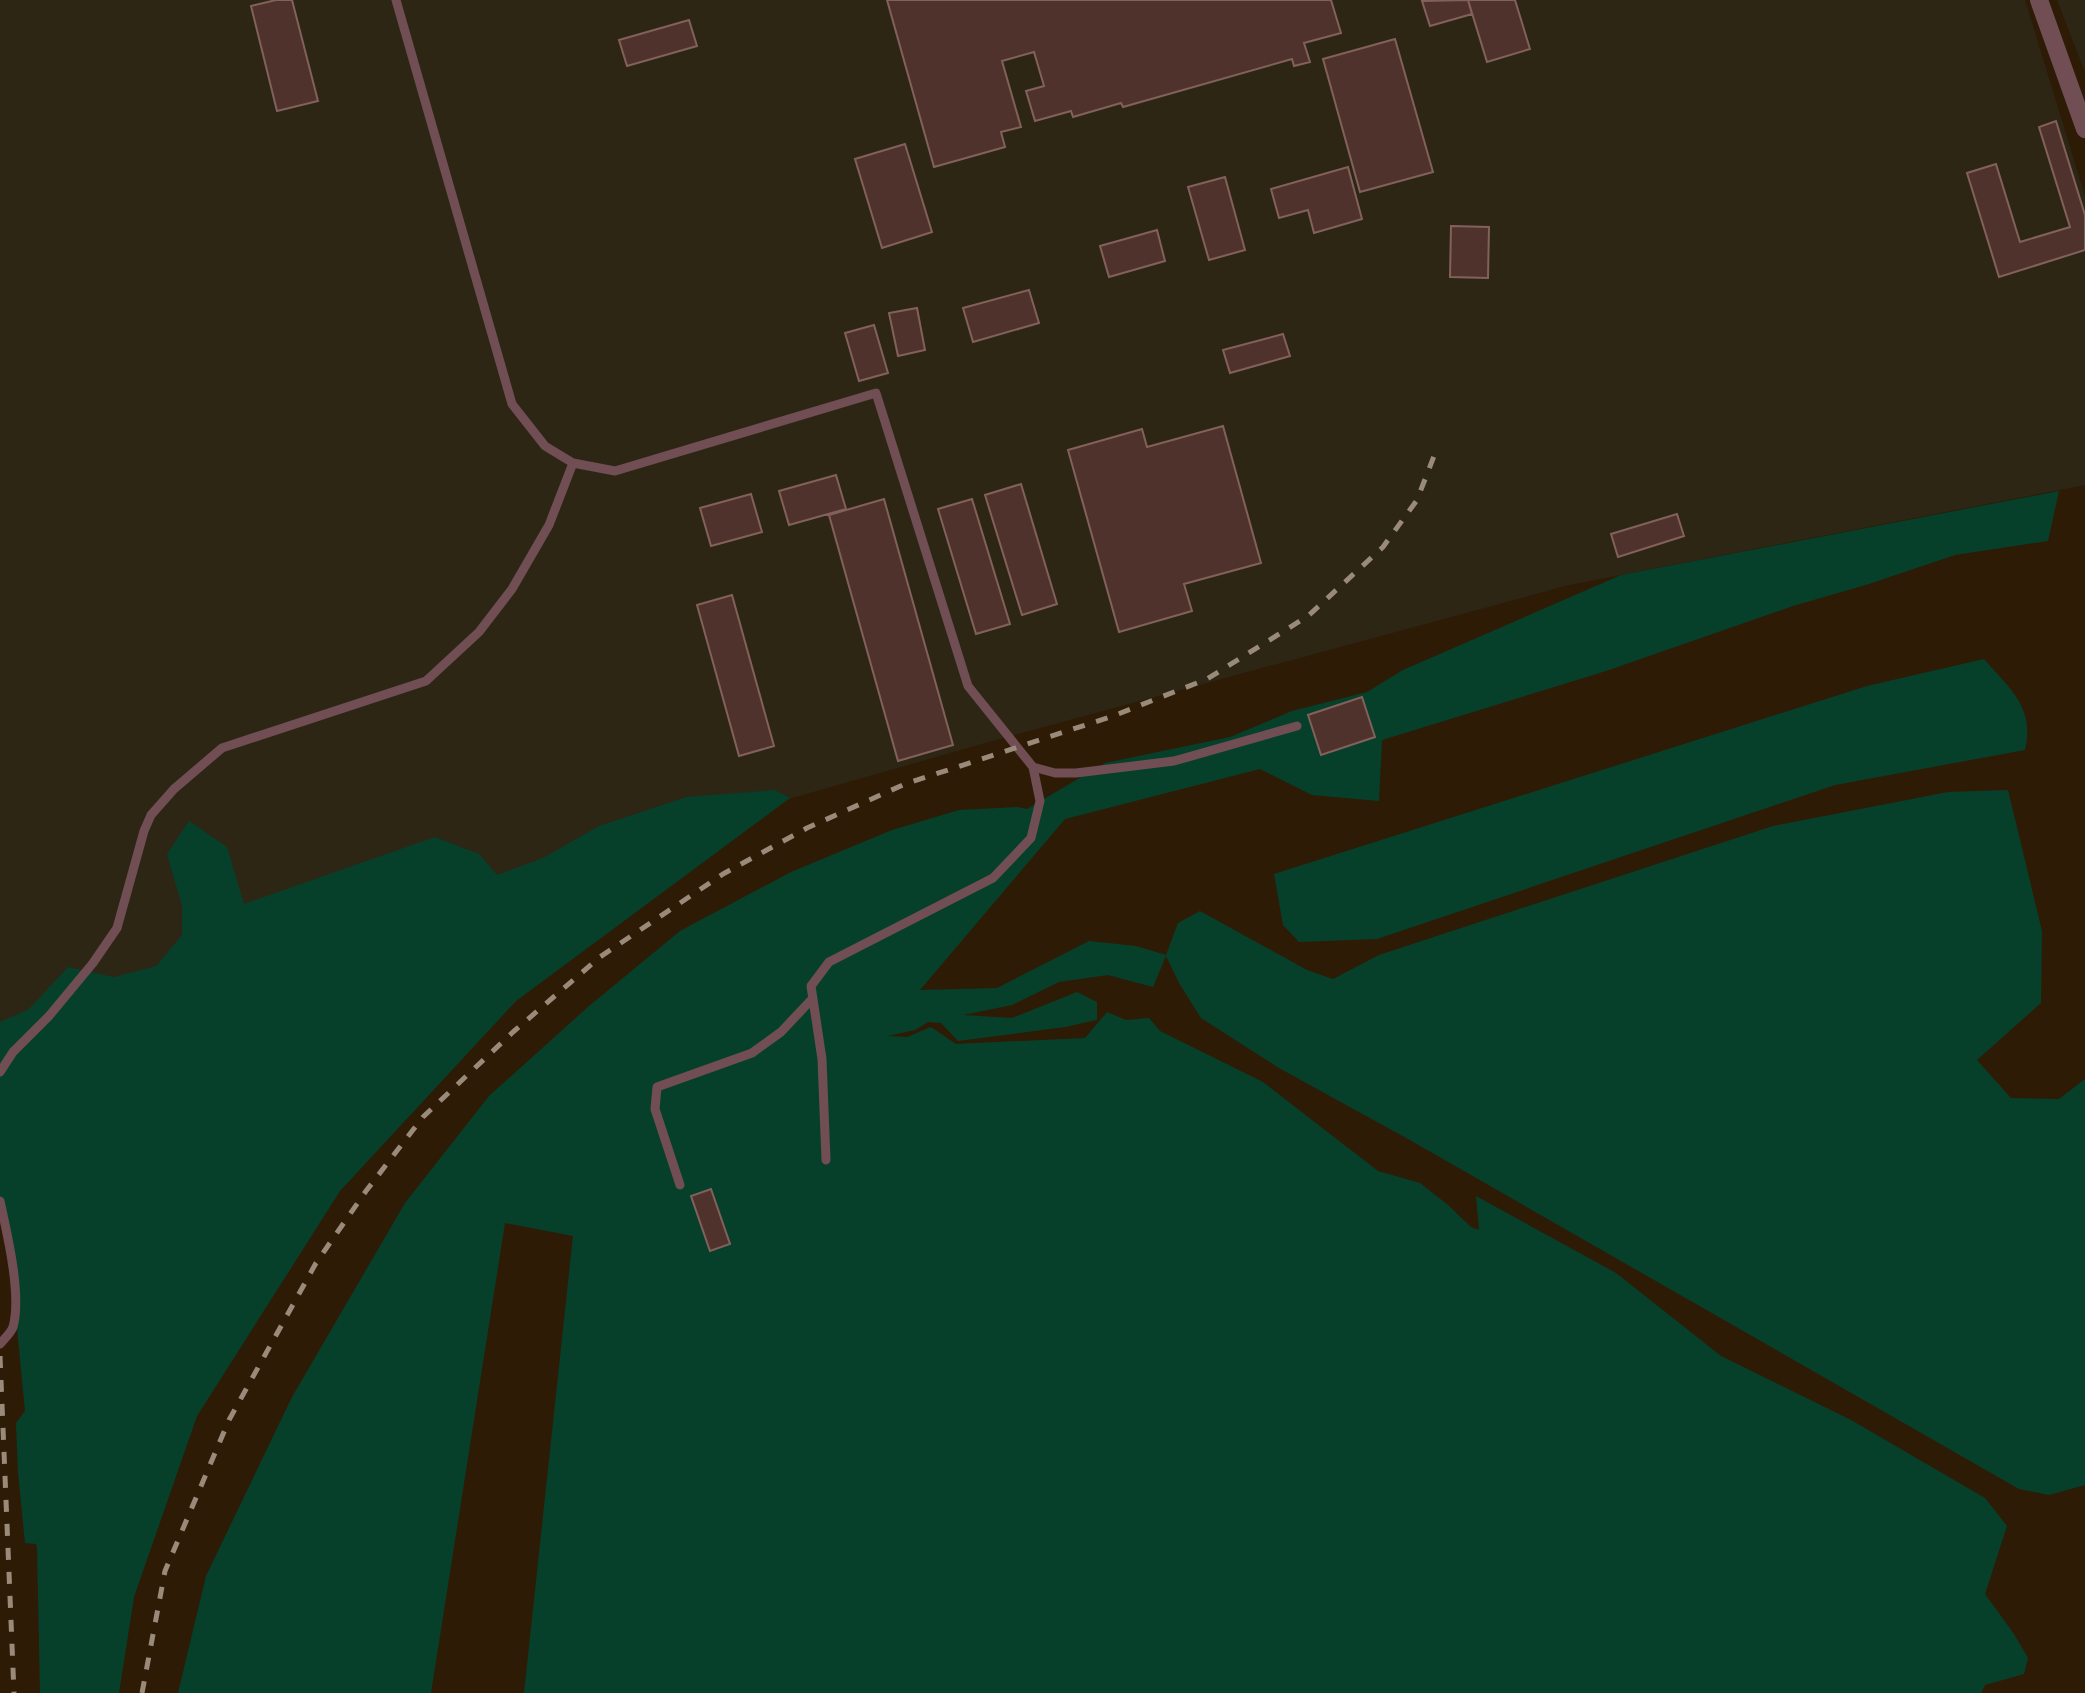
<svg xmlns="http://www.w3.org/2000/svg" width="2085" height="1693" font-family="Ubuntu,sans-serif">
  <rect width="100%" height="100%" fill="#2e1b06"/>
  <path fill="#2d2615" d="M0 0H2025L2085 196V485L1569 585 985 743 0 1024Z
    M2057 0H2085V72Z"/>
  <path fill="#06402a" d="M2059 491 2048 541 1955 555 1869 584 1793 606 1606 671 1382 740 1379 801 1312 795 1260 769 1065 819 920 990 997 988 1089 941 1136 946 1166 955 1178 923 1200 911 1307 970 1333 979 1379 955 1773 826 1948 792 2008 790 2042 931 2041 1003 1977 1060 2011 1098 2059 1099 2085 1079V1485L2049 1495 2019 1489 1408 1139 1279 1068 1201 1018 1179 983 1166 956 1153 987 1108 975 1059 982 1012 1005 963 1015 1012 1018 1077 992 1097 1002V1020L1065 1027 958 1041 941 1023 928 1022 915 1030 888 1036 907 1037 931 1027 956 1044 1085 1038 1107 1012 1126 1020 1149 1018 1160 1031 1263 1082 1378 1171 1420 1183 1448 1205 1471 1227 1479 1230 1476 1196 1616 1273 1721 1356 1851 1420 1985 1498 2007 1526 1985 1594 2014 1634 2028 1658 2024 1674 1985 1685 1981 1693H524L573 1236 505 1223 431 1693H178L206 1576 292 1397 405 1203 489 1096 589 1006 680 931 791 872 892 830 959 810 1017 807 1027 809 1105 763 1230 737 1292 711 1367 692 1403 670 1621 575Z
    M1984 659C2010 689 2035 707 2025 750L1835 785 1377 939 1299 942 1283 925 1274 874 1867 686Z
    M775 790 790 798 516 1001 340 1191 197 1416 134 1597 119 1693H40L37 1547 36 1544 25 1543 18 1473 16 1423 25 1411 13 1287 0 1217V1022L29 1009 68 967 114 977 156 966 182 935V906L167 854 189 821 227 847 244 904 435 837 479 854 497 875 543 858 599 826 687 797Z"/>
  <path fill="#50322d" stroke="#82615b" stroke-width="2" d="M276 0H292L318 101 277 111 251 6Z
    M887 0H1331L1341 33 1304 43 1310 62 1294 66 1292 59 1123 107 1121 103 1073 117 1071 111 1035 121 1026 91 1044 86 1034 52 1002 61 1021 127 1001 132 1005 147 934 167Z
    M1468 0H1515L1530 49 1487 62Z
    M1468 0 1472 14 1430 26 1422 1Z
    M689 20 697 46 627 66 619 40Z
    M1395 39 1433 172 1360 192 1323 59Z
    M2056 121 2085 215V250L1999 277 1967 173 1996 164 2020 242 2070 227 2039 127Z
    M905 144 932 232 882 248 855 159Z
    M1348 167 1362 219 1314 233 1308 210 1279 218 1271 189Z
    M1225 177 1245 250 1209 260 1188 187Z
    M1451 226 1489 227 1488 278 1450 277Z
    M1157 230 1165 261 1109 277 1100 246Z
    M1029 290 1039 323 973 342 963 308Z
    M917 308 925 350 898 356 889 313Z
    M874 325 888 373 859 381 845 333Z
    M1283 334 1290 356 1230 373 1223 350Z
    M1223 426 1261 563 1184 584 1192 611 1119 632 1068 450 1142 429 1147 447Z
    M836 475 846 509 789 525 779 491Z
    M1021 484 1057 604 1022 615 985 495Z
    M751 494 762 532 711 546 700 508Z
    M884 499 953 745 898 761 829 515Z
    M972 499 1010 624 976 634 938 509Z
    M1677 514 1684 536 1618 557 1611 534Z
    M732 595 774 746 739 756 697 605Z
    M1362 697 1375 737 1321 755 1308 715Z
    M711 1189 730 1244 710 1251 691 1196Z"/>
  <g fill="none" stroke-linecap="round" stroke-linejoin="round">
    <path stroke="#704e54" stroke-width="9" d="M396 0 512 404 545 446 573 463 615 471 876 393 968 686 1033 767 1055 773H1076L1174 761 1297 726
      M0 1072 13 1052 49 1016 93 963 117 928 144 831 151 815 174 789 222 748 426 681 479 632 512 589 549 525 573 463
      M826 1160 822 1059 811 986 829 962 993 878 1031 838 1040 801 1033 767
      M680 1185 655 1109 657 1087 752 1053 781 1032 813 998
      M0 1201C7 1233 22 1295 13 1327 11 1333 4 1339 0 1344"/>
    <path stroke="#704e54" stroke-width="18" d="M2039 0 2085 129"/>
    <path stroke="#9a8a7a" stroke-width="5" stroke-dasharray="12 12" stroke-linecap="butt" d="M0 1356 14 1693
      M142 1693 165 1571 229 1420 316 1263 366 1191 423 1117 513 1032 600 957 723 874 807 828 905 784 1113 716 1207 679 1308 616 1383 547 1417 500 1434 456"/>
  </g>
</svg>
